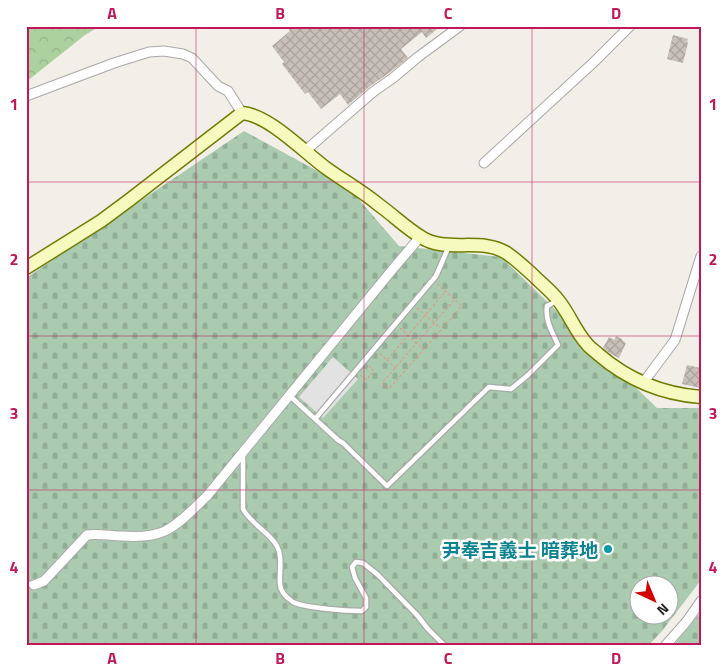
<svg xmlns="http://www.w3.org/2000/svg" width="727" height="672" font-family="'Titillium Web','Noto Sans JP',sans-serif">
  <defs>
    <pattern id="forest-crowns" width="20" height="18" patternUnits="userSpaceOnUse" patternTransform="scale(1.25)"><rect width="20" height="18" fill="#add19e"/><path d="M2 6a3 3 0 1 1 6 0M12 15a3 3 0 1 1 6 0" fill="none" stroke="#95b388"/></pattern>
    <pattern id="cemetery-stones" width="16" height="16" patternUnits="userSpaceOnUse" patternTransform="scale(1.25)"><rect width="16" height="16" fill="#aacbaf"/><path d="M2 7V4a2 2 0 0 1 4 0v3zM10 15v-3a2 2 0 0 1 4 0v3z" fill="#92ae96"/></pattern>
    <pattern id="building-cross-hatch" width="8" height="8" patternUnits="userSpaceOnUse" patternTransform="scale(1.25)"><rect width="8" height="8" fill="#c7bfb8"/><path d="M0 0l8 8M0 8l8-8" fill="none" stroke="#aba49e"/></pattern>
  </defs>
  <rect width="100%" height="100%" fill="#f2efe9"/>
  <path fill="url(#forest-crowns)" d="M26 26H100L85 35 26 82Z"/>
  <path fill="url(#cemetery-stones)" fill-rule="evenodd" d="M244 131 349 188 399 246 501 257 657 408H701V580L662 631 648 646H26V278ZM640 584H670V614H640Z
    M701 612V646H673Z"/>
  <path fill="#e2e2e2" d="M333 357 358 379 323 418 299 397Z"/>
  <path fill="url(#building-cross-hatch)" d="M287 26H441L426 38 422 32 401 49 408 58 389 73 369 87 348 105 340 94 321 109 308 92 305 94 282 64 284 62 272 46 290 31Z
    M673 35 688 39 687 42 688 43 683 63 667 59Z
    M616 336 622 339V340L626 343 619 358 611 354 603 348 609 337 614 340Z
    M687 365 701 368V388L682 384Z"/>
  <g fill="none" stroke-linecap="round" stroke-linejoin="round">
    <defs>
      <path id="lane" d="M290 396 338 440 343 443 387 486 489 387 511 389 528 375 558 345C552 331 545 321 547 306L557 301
        M315 419 436 276 449 246
        M243 454V509C251 524 268 531 277 546 283 557 279 572 280 584 280 591 287 598 293 602 304 608 348 611 362 611L366 607V598L355 578 352 567 356 562 363 563 377 574 417 615 428 629 445 646
        M26 583 34 585"/>
      <path id="street" d="M26 96 114 63 149 52 164 51 183 54 192 58 218 86 228 91 242 113
        M305 151 373 92 393 78 418 57 460 26
        M484 163 594 62 630 26
        M643 383 675 340 701 256
        M34 585 44 581 87 535C99 533 110 536 122 536 136 537 152 537 165 531 181 523 194 508 207 496L392 270 420 237
        M665 646 687 621 701 601"/>
      <path id="secondary" d="M26 268 101 221 128 201 242 113C269 115 304 152 326 168 344 181 362 191 379 205 393 215 406 228 421 237 446 254 483 236 508 254 517 260 525 268 534 276 542 284 551 291 558 300 569 313 575 331 587 344 590 348 595 351 598 354 628 380 661 394 701 397"/>
    </defs>
    <use href="#lane" stroke="#a9a9a9" stroke-width="7"/>
    <use href="#street" stroke="#a9a9a9" stroke-width="11"/>
    <use href="#secondary" stroke="#707d05" stroke-width="15"/>
    <path stroke="#fa8072" stroke-width="1" stroke-dasharray="2.5 2.5" stroke-linecap="butt" d="M437 284 462 306 389 389 382 383 455 299
      M417 308 440 328
      M400 328 423 349
      M380 354 387 360 445 292
      M387 360 396 368
      M360 375 366 380 374 371 369 366"/>
    <use href="#lane" stroke="#fff" stroke-width="4.5"/>
    <use href="#street" stroke="#fff" stroke-width="9"/>
    <use href="#secondary" stroke="#f7fabf" stroke-width="12"/>
  </g>
  <path fill="none" stroke="#c2185b" stroke-width="1" stroke-opacity="0.55" d="M196 26V646M364 26V646M532 26V646M26 182H701M26 336H701M26 490H701"/>
  <circle fill="#0f9aa8" stroke="#fff" stroke-width="2" cx="608" cy="549" r="5"/>
  <g text-anchor="middle" dominant-baseline="central" stroke-width="5" stroke-linejoin="round" paint-order="stroke">
    <g font-size="19" font-weight="bold" fill="#0d838f" stroke="#fff" text-anchor="end">
      <text x="598" y="549">尹奉吉義士 暗葬地</text>
    </g>
  </g>
  <rect width="727" height="672" fill="none" stroke="#ffffff" stroke-width="55"/>
  <g transform="translate(654 600) rotate(136)"><circle r="24" fill="#ffffff" stroke="#a7a7a7"/>
  <path d="M0-4L9 19L0 12L-9 19Z" fill="#d40000"/>
  <text y="-8" font-size="14" font-weight="bold" text-anchor="middle" fill="#222222">N</text>
  </g>
  <rect x="28" y="28" width="672" height="616" fill="none" stroke="#c2185b" stroke-width="2"/>
  <g font-size="16" text-anchor="middle" font-weight="bold" fill="#c2185b">
    <text x="112" y="19">A</text>
    <text x="280" y="19">B</text>
    <text x="448" y="19">C</text>
    <text x="616" y="19">D</text>
    <text x="14" y="110">1</text>
    <text x="713" y="110">1</text>
    <text x="14" y="265">2</text>
    <text x="713" y="265">2</text>
    <text x="14" y="419">3</text>
    <text x="713" y="419">3</text>
    <text x="14" y="573">4</text>
    <text x="713" y="573">4</text>
    <text x="112" y="664">A</text>
    <text x="280" y="664">B</text>
    <text x="448" y="664">C</text>
    <text x="616" y="664">D</text>
  </g>
</svg>
